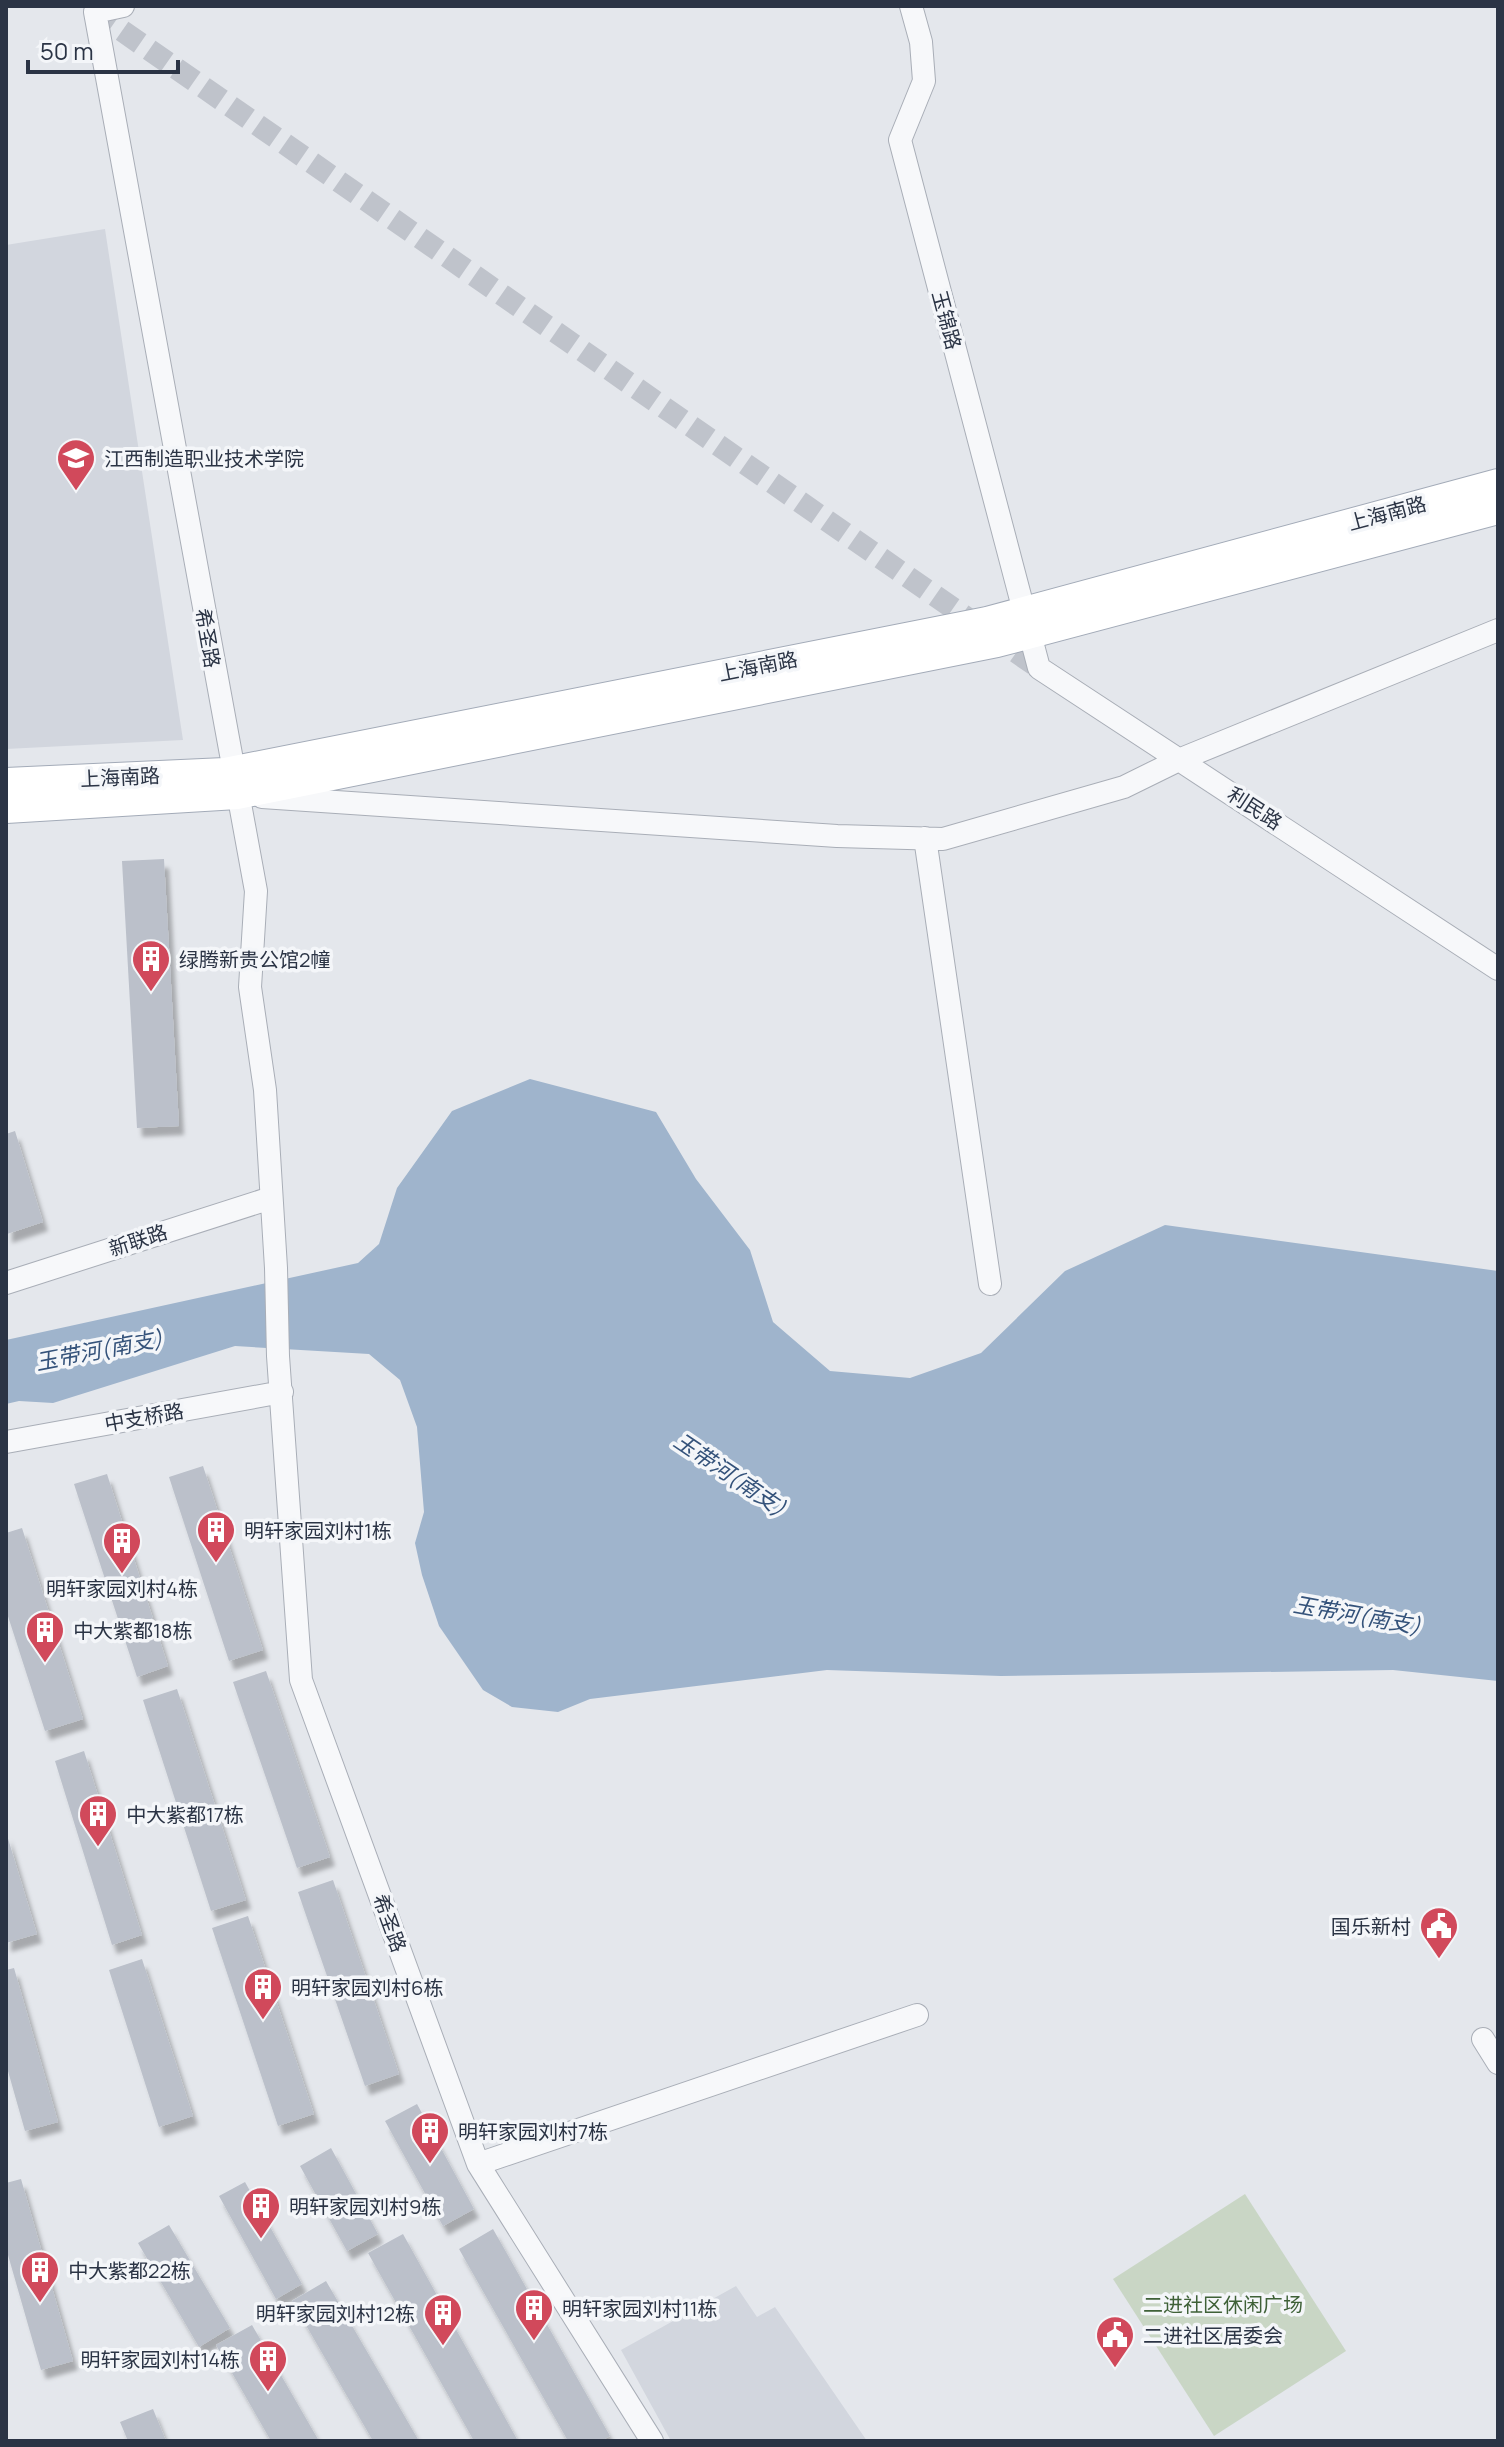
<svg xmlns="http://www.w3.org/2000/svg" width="1504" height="2447" font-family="Manrope,'Noto Sans SC',sans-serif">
  <defs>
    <filter id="shadow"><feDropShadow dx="5" dy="9" stdDeviation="2" flood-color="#0004"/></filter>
  </defs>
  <rect width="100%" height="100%" fill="#e4e7ec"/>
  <path fill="#d2d6de" d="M105 229 183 740 6 749V245Z
    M736 2286 757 2317 775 2307 867 2441H671L621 2350Z"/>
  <path fill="#c9d6c5" d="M1245 2194 1346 2351 1214 2436 1113 2279Z"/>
  <path fill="#9fb4cc" d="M530 1079 656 1112 696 1179 750 1250 773 1322 830 1371 910 1378 981 1353 1065 1271 1165 1225 1498 1271V1681L1393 1670 1001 1676 827 1670 590 1699 558 1712 512 1707 483 1690 439 1626 422 1575 415 1543 424 1512 417 1427 400 1380 369 1354 235 1346 53 1403 19 1401 6 1404V1340L358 1263 379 1244 397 1188 452 1111Z"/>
  <path fill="#bbc0ca" filter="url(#shadow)" d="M164 859 179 1126 137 1128 122 861Z
    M15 1131 43 1222 7 1234 6 1134Z
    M203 1466 263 1650 229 1661 169 1477Z
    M107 1474 168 1666 137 1677 74 1484Z
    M22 1528 83 1719 45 1731 6 1610V1533Z
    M266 1671 330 1857 297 1868 233 1682Z
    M177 1689 246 1900 211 1911 143 1700Z
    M84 1751 142 1935 112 1945 55 1761Z
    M6 1832 37 1934 6 1943Z
    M333 1880 399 2074 365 2086 298 1892Z
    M248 1916 314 2114 278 2126 212 1928Z
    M142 1959 193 2116 159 2127 109 1970Z
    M14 1968 58 2122 25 2131 6 2064V1970Z
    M417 2104 474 2209 443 2226 385 2121Z
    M331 2148 378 2234 347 2251 300 2166Z
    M21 2179 73 2361 41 2370 6 2248V2183Z
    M245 2182 302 2284 276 2299 219 2196Z
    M169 2225 230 2328 199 2347 138 2243Z
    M493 2229 610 2436 601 2441H568L459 2249Z
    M403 2234 518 2441H474L368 2253Z
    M326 2281 419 2441H373L292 2301Z
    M252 2325 319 2441H271L216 2345Z
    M153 2409 166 2441H128L120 2422Z"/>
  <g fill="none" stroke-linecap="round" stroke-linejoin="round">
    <path stroke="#bfc3cb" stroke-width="22" stroke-dasharray="22 11" stroke-linecap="butt" d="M95 12 1039 668"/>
    <defs>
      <path id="minor" d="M911 6 921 42 924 81 900 140 1039 668 1498 969
        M95 12 256 891 250 987 265 1090 276 1268 278 1356 301 1680 478 2164 652 2441
        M95 12 123 6
        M262 797 837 836 943 839 1124 787 1181 759 1498 630
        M925 838 990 1284
        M6 1283 271 1198
        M6 1442 282 1392
        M1483 2039 1498 2063
        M478 2164 917 2015"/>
      <path id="major" d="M6 782 225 772 987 621 1498 483
        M6 809 237 795 997 643 1498 510"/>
    </defs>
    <use href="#minor" stroke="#a9aeb7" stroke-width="24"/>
    <use href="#major" stroke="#a3abb8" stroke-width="30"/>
    <use href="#minor" stroke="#f7f8fa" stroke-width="22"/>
    <use href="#major" stroke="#fff" stroke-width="28"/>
  </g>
  <defs>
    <symbol id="school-pin" viewBox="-11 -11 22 30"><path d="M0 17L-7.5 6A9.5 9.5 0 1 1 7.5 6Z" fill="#d1495b" stroke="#f4f6f9"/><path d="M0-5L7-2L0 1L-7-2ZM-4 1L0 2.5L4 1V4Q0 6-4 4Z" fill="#fff"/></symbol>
    <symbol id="building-pin" viewBox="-11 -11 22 30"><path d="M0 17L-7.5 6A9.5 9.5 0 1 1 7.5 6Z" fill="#d1495b" stroke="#f4f6f9"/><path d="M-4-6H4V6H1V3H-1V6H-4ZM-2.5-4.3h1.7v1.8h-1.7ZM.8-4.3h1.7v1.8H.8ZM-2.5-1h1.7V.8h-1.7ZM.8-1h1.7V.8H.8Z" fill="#fff"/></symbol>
    <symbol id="civic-pin" viewBox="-11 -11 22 30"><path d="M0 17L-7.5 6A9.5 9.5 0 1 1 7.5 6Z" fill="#d1495b" stroke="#f4f6f9"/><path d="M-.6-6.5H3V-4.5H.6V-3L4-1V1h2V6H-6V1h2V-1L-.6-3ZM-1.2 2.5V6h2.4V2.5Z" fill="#fff"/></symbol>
  </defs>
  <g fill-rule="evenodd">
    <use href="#school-pin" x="54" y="436" width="44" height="60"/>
    <use href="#building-pin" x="129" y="937" width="44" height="60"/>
    <use href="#building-pin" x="194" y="1508" width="44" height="60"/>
    <use href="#building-pin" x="100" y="1519" width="44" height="60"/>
    <use href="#building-pin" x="23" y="1608" width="44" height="60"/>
    <use href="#building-pin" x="76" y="1792" width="44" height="60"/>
    <use href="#civic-pin" x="1417" y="1904" width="44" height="60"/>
    <use href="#building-pin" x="241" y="1965" width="44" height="60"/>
    <use href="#building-pin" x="408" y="2109" width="44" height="60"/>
    <use href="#building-pin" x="239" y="2184" width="44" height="60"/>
    <use href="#building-pin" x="18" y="2248" width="44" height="60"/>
    <use href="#building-pin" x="512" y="2286" width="44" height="60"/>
    <use href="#building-pin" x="421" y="2291" width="44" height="60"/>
    <use href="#civic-pin" x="1093" y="2313" width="44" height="60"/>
    <use href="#building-pin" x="246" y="2337" width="44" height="60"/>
  </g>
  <g text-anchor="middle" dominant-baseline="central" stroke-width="7" stroke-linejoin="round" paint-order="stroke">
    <g font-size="20" fill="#2b3445" stroke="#f4f6f9">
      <text transform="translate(947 320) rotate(75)">玉锦路</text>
      <text transform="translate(1387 513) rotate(-15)">上海南路</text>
      <text transform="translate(208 638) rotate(80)">希圣路</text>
      <text transform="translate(758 666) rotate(-11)">上海南路</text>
      <text transform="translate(120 777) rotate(-3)">上海南路</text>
      <text transform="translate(1255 808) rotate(33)">利民路</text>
      <text transform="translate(138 1240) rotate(-18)">新联路</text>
      <text transform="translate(144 1417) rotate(-10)">中支桥路</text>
      <text transform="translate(390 1923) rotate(70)">希圣路</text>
    </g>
    <g font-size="20" fill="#2b3445" stroke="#f4f6f9" text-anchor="start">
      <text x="104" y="458">江西制造职业技术学院</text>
      <text x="179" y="959">绿腾新贵公馆2幢</text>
      <text x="244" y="1530">明轩家园刘村1栋</text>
      <text x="122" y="1588" text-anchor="middle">明轩家园刘村4栋</text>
      <text x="73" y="1630">中大紫都18栋</text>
      <text x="126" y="1814">中大紫都17栋</text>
      <text x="1411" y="1926" text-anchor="end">国乐新村</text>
      <text x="291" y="1987">明轩家园刘村6栋</text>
      <text x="458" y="2131">明轩家园刘村7栋</text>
      <text x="289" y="2206">明轩家园刘村9栋</text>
      <text x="68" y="2270">中大紫都22栋</text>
      <text x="562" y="2308">明轩家园刘村11栋</text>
      <text x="415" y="2313" text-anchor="end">明轩家园刘村12栋</text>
      <text x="1143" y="2335">二进社区居委会</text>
      <text x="240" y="2359" text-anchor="end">明轩家园刘村14栋</text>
    </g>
    <g font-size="20" fill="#3f6138" stroke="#f4f6f9">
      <text x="1223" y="2304">二进社区休闲广场</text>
    </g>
    <g font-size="22" font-style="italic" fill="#34527a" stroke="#f4f6f9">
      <text transform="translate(99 1350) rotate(-11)">玉带河(南支)</text>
      <text transform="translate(730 1474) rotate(34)">玉带河(南支)</text>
      <text transform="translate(1357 1615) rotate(10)">玉带河(南支)</text>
    </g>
  </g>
  <rect width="1504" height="2447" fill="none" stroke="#2b3445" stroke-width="16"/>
  <path d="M28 60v12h150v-12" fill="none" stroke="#2b3445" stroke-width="4"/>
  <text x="40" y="60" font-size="24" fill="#2b3445" stroke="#f4f6f9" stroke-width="6" paint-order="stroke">50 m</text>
</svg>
